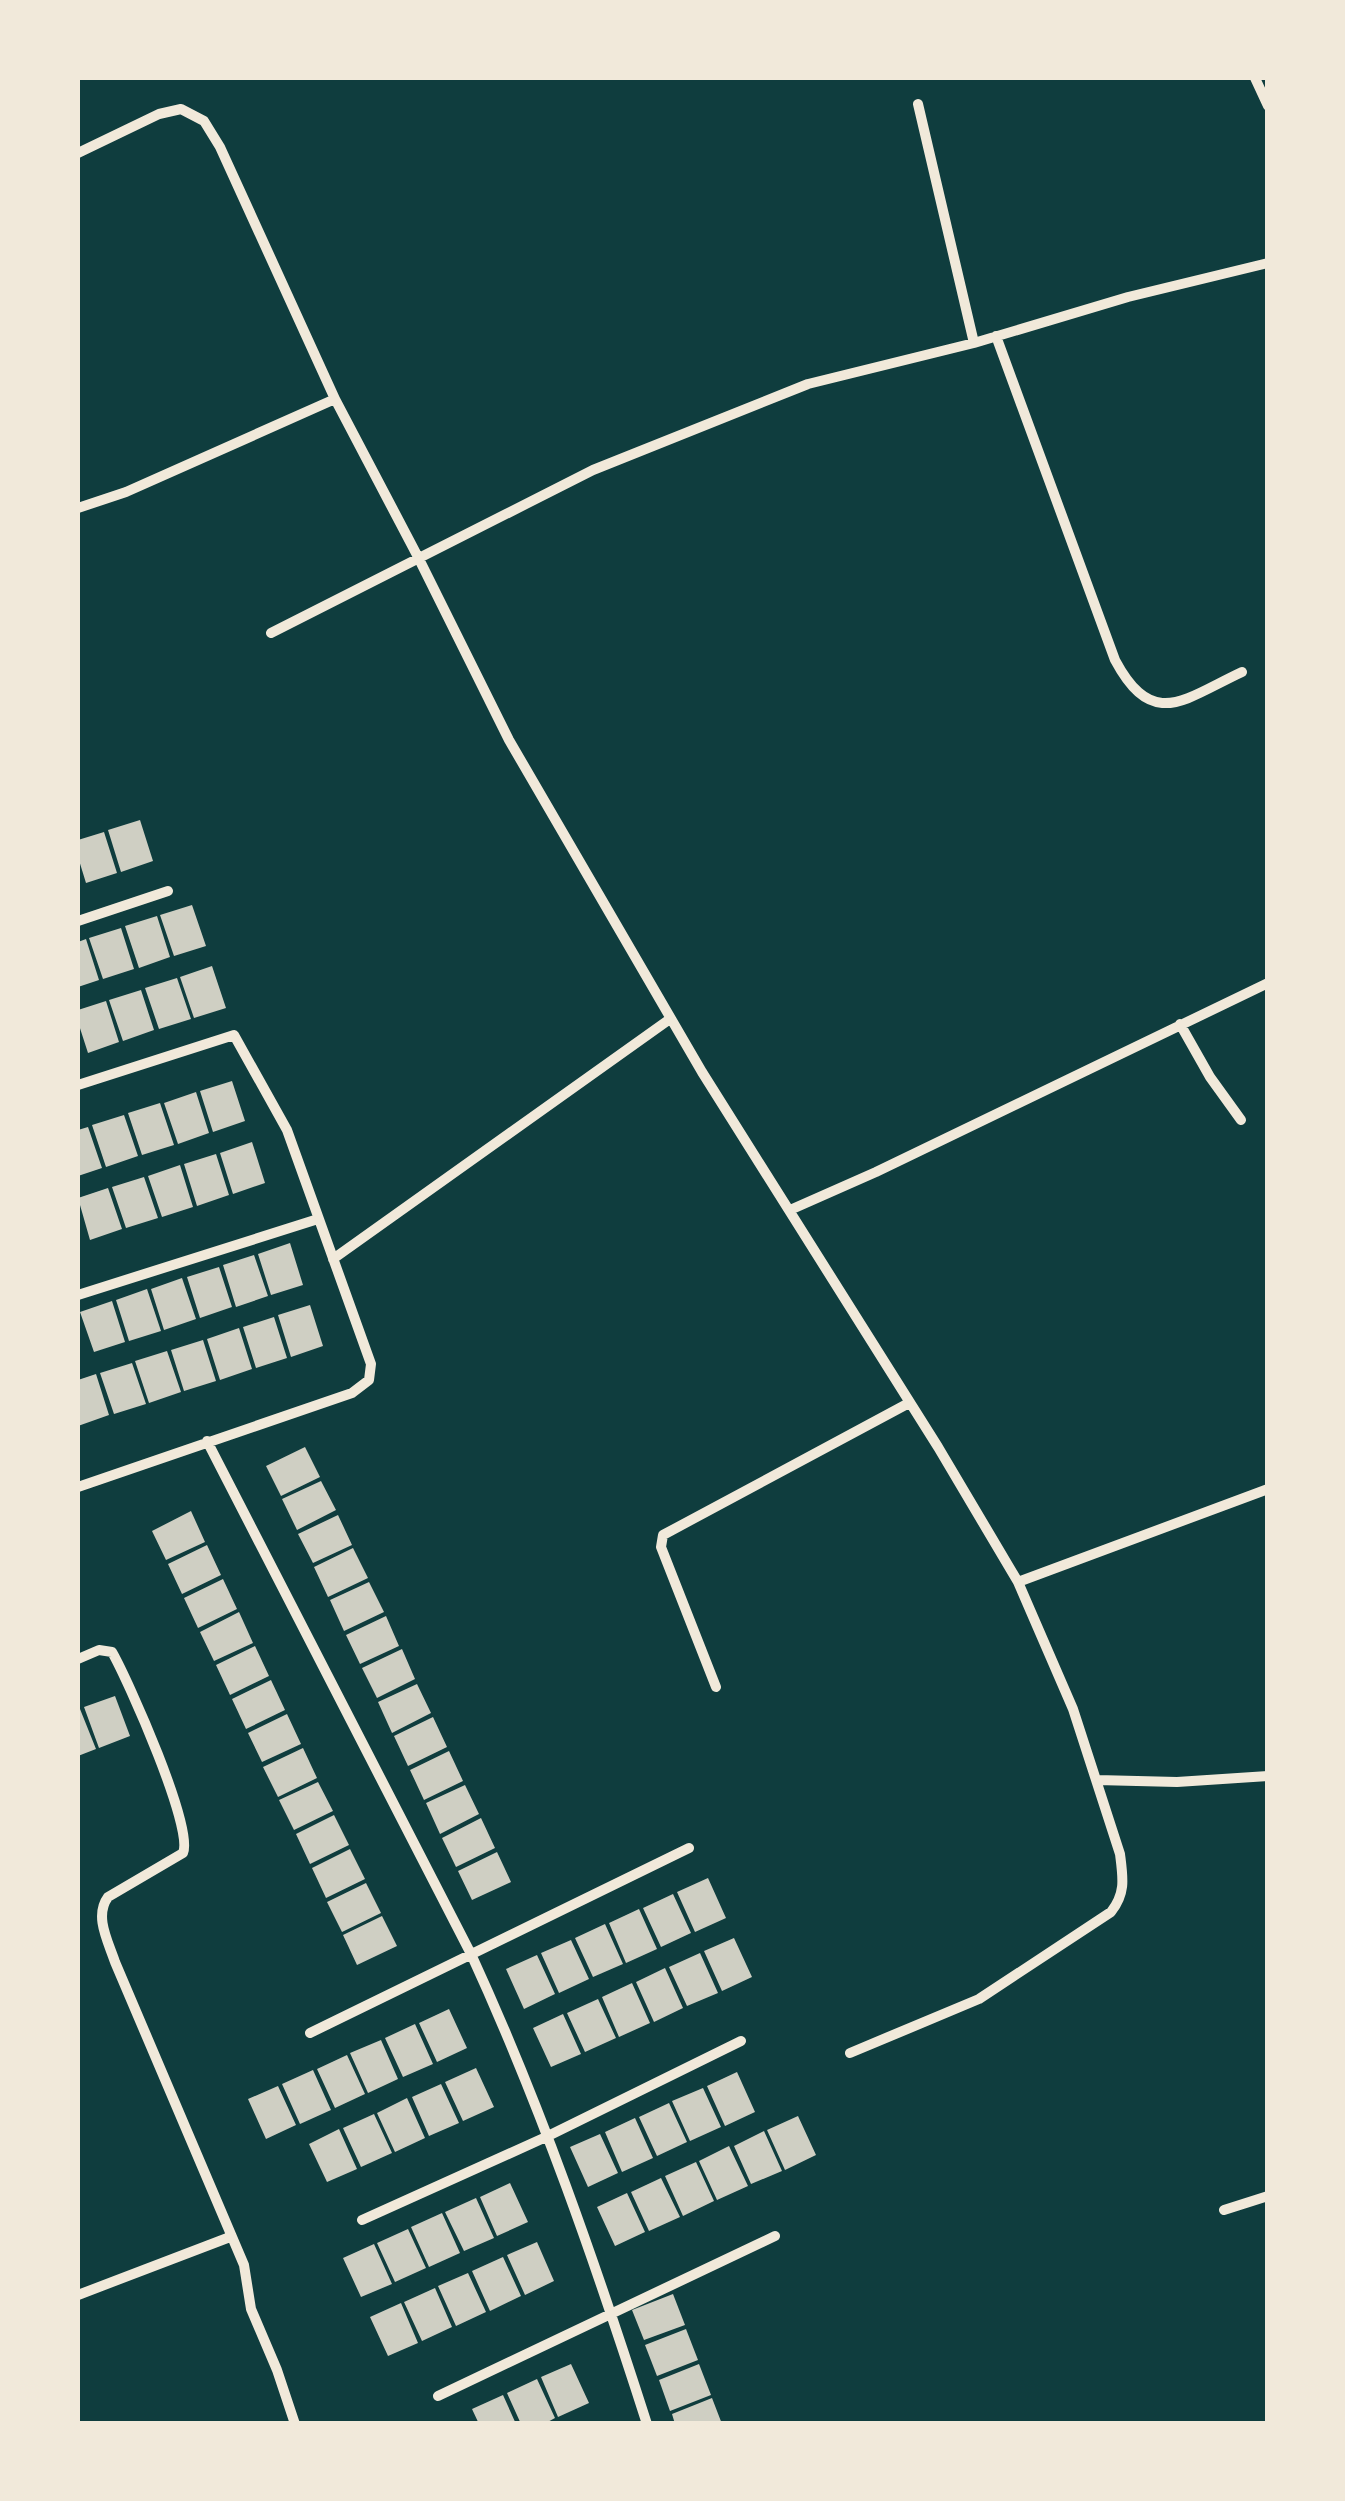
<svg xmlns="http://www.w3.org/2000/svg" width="1345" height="2501" font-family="Poppins,sans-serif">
  <rect width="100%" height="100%" fill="#0f3d3e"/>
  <path fill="#cfcfc3" d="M140 820 153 861 121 872 108 830Z
    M104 832 117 873 86 883 78 857V840Z
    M192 905 206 946 174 956 160 915Z
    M157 916 170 957 139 968 125 926Z
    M121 928 134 969 103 979 89 938Z
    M86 939 99 980 78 987V942Z
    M212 966 226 1008 194 1018 180 977Z
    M177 978 191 1019 159 1029 145 988Z
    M141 990 154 1030 123 1041 109 1000Z
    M106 1001 119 1042 88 1053 78 1022V1010Z
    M232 1081 245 1121 213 1132 200 1091Z
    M196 1092 209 1133 178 1144 164 1103Z
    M160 1103 174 1145 142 1155 128 1113Z
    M124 1115 138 1156 106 1167 92 1125Z
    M88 1127 102 1168 78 1176V1130Z
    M252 1142 265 1183 233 1194 220 1153Z
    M216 1154 229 1195 197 1206 184 1164Z
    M180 1165 193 1207 162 1217 148 1176Z
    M144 1177 158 1218 126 1228 112 1187Z
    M108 1188 122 1229 90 1240 78 1198Z
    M290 1243 303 1285 271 1295 258 1254Z
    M254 1255 268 1296 236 1307 223 1265Z
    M219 1267 232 1307 200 1318 187 1277Z
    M182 1278 196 1319 164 1330 151 1289Z
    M147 1289 161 1331 129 1341 116 1300Z
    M112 1301 125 1342 94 1352 80 1312Z
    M310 1305 323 1346 291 1357 278 1315Z
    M274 1317 287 1358 256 1368 243 1327Z
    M239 1328 252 1369 220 1380 207 1339Z
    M203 1340 216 1381 184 1391 171 1350Z
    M167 1351 181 1392 149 1403 135 1361Z
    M132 1363 146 1404 114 1414 100 1373Z
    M96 1374 109 1415 78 1426V1380Z
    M305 1447 320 1477 281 1496 266 1466Z
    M321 1481 336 1510 297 1530 282 1499Z
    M191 1511 205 1542 166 1560 152 1531Z
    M338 1515 352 1545 313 1563 298 1534Z
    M207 1545 221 1575 182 1594 168 1564Z
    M353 1548 368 1578 328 1597 314 1567Z
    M223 1579 237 1609 198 1628 184 1598Z
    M369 1582 384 1612 344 1631 330 1600Z
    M239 1612 253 1643 214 1661 200 1632Z
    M386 1616 399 1646 360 1664 346 1635Z
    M255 1646 269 1676 230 1695 216 1665Z
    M402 1649 415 1679 377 1698 362 1668Z
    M271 1680 285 1710 246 1729 232 1699Z
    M417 1684 431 1713 392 1733 378 1702Z
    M115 1696 130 1736 99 1748 84 1707Z
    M80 1709 96 1749 78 1756V1710Z
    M287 1714 301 1744 262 1762 248 1733Z
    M433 1717 447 1747 408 1766 394 1736Z
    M303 1748 317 1778 278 1797 263 1767Z
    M449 1751 463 1781 424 1800 410 1770Z
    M318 1782 333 1811 294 1830 279 1800Z
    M465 1785 479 1814 440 1834 426 1803Z
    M334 1815 349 1845 310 1864 296 1834Z
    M481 1818 495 1848 456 1867 442 1838Z
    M350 1849 365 1879 326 1898 312 1868Z
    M497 1852 511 1882 472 1900 458 1871Z
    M708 1878 726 1918 695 1932 677 1892Z
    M366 1883 381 1913 342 1932 327 1902Z
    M673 1894 691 1933 661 1947 643 1908Z
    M639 1909 657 1949 626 1963 609 1923Z
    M382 1916 397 1946 357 1965 343 1935Z
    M605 1924 623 1964 593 1977 575 1938Z
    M734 1938 752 1977 722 1991 704 1951Z
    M571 1940 589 1979 559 1993 541 1953Z
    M700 1953 718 1993 687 2006 669 1967Z
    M537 1955 555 1994 524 2009 506 1969Z
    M665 1968 683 2008 654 2022 636 1982Z
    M632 1983 650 2023 619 2037 602 1997Z
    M598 1999 616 2038 585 2052 567 2013Z
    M449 2009 467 2048 437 2062 419 2023Z
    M563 2014 581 2054 551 2067 533 2028Z
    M415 2024 433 2064 403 2077 385 2038Z
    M381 2040 398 2079 368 2093 350 2053Z
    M347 2055 365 2094 335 2108 317 2069Z
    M476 2068 494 2107 463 2121 445 2082Z
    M313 2070 331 2110 300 2124 282 2084Z
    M737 2072 755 2112 725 2126 707 2086Z
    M441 2084 459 2123 429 2136 412 2097Z
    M278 2086 296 2125 266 2139 248 2099Z
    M703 2088 721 2127 690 2141 672 2101Z
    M407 2098 425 2138 395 2152 377 2113Z
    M669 2103 687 2142 657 2156 639 2117Z
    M374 2114 392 2153 361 2167 343 2128Z
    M798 2116 816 2155 785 2170 767 2130Z
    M635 2118 653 2158 622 2172 605 2132Z
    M339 2129 357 2169 327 2182 309 2144Z
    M764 2131 782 2171 751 2184 734 2146Z
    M600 2134 618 2173 588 2187 570 2147Z
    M729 2146 748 2186 717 2200 699 2161Z
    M696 2162 714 2201 683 2216 665 2176Z
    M661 2178 680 2217 649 2231 631 2192Z
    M510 2183 528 2222 497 2236 480 2197Z
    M627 2193 645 2232 615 2246 597 2207Z
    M476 2198 494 2238 464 2251 445 2212Z
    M442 2213 460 2253 429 2267 411 2227Z
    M408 2229 426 2268 395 2282 377 2243Z
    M537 2242 554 2281 525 2295 507 2255Z
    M374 2244 392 2284 361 2297 343 2258Z
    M503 2257 521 2296 490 2311 472 2271Z
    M468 2273 486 2312 456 2326 438 2286Z
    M435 2288 452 2327 422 2341 404 2302Z
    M673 2294 685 2325 644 2340 632 2310Z
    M401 2303 418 2343 388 2356 370 2317Z
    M686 2329 698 2360 657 2376 645 2345Z
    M571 2364 589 2403 558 2417 541 2377Z
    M699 2364 711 2395 670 2411 659 2380Z
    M537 2379 555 2418 544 2424H521L507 2393Z
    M503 2395 516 2424H479L472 2409Z
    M712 2398 722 2424H675L672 2414Z"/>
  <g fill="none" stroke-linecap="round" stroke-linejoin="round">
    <path stroke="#f1e9da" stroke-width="10" d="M1255 78 1268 106
      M918 104 974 343
      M78 153 159 114 181 109 204 121 220 147 335 399 418 557 509 740 702 1072 938 1447 1018 1582 1073 1709 1120 1854C1123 1878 1126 1893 1111 1912L979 1999 850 2053
      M996 336 1115 660C1153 731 1184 699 1242 672
      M78 508 126 492 335 399
      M271 633 593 470 808 384 974 343 1128 297 1268 263
      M78 921 168 891
      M1180 1024 1210 1077 1241 1120
      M78 1085 234 1035 287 1130 371 1364 369 1380 352 1393 78 1487
      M790 1210 876 1172 1268 983
      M333 1259 670 1019
      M78 1295 318 1219
      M207 1441 471 1954C541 2106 596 2265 647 2424
      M1018 1582 1268 1489
      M78 1659 99 1650 112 1652C128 1680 194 1828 183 1853L108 1897C94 1916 108 1941 115 1962L244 2265 251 2309 277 2370 295 2424
      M716 1687 661 1547 663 1535 909 1403
      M1097 1780 1177 1782 1268 1776
      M310 2033 689 1848
      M1224 2210 1268 2196
      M362 2220 546 2137 741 2041
      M78 2295 230 2237
      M438 2396 775 2236"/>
  </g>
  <rect width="1345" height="2501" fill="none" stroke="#f1e9da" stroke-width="160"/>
</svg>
